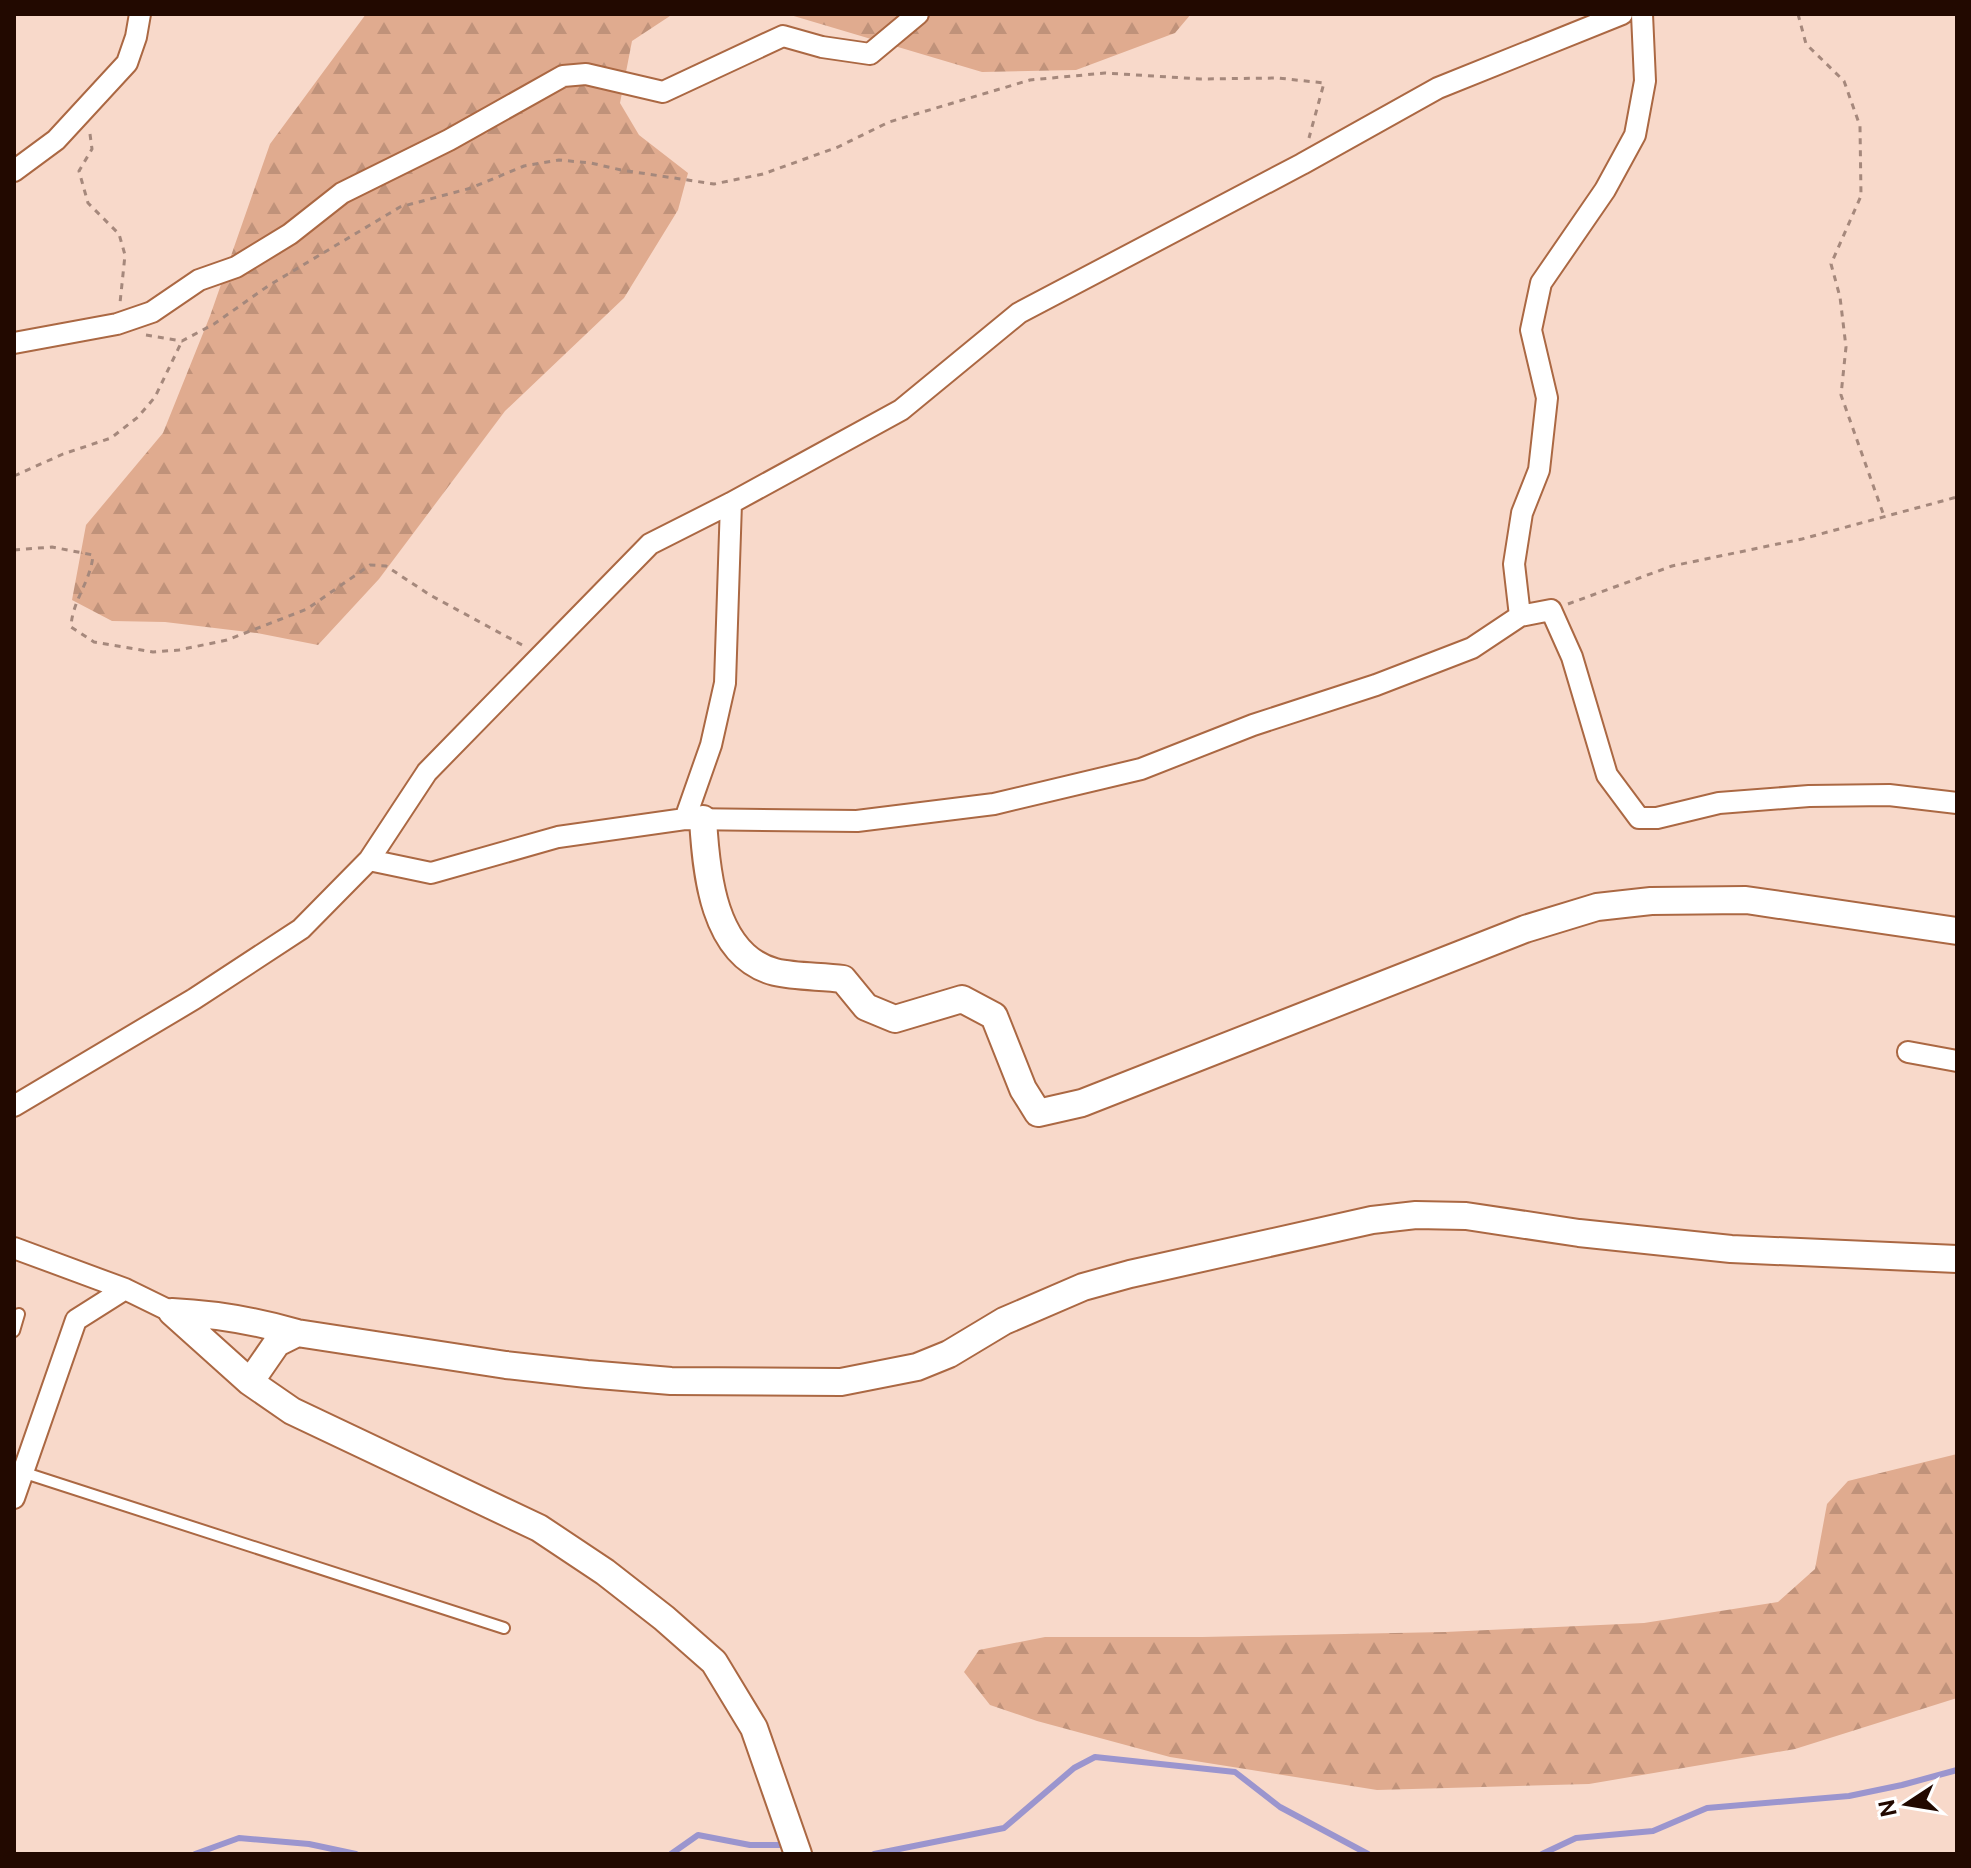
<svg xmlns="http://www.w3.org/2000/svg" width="1971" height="1868" font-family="'Public Sans',sans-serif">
  <defs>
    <pattern id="forest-firs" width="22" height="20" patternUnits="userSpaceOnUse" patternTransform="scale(2)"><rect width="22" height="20" fill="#e0ab8f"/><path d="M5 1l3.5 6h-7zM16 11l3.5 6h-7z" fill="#c0927a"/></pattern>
  </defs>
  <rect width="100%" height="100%" fill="#f8d9ca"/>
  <path fill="url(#forest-firs)" d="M366 14H673L632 41 620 103 639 135 688 173 678 210 624 298 505 411 379 579 318 645 257 633 165 622 112 621 72 600 86 525 163 433 210 316 270 144Z
    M787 14H1191L1175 33 1076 70 982 72Z
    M1957 1454V1698L1795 1749 1589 1784 1377 1790 1170 1757 1037 1721 990 1705 964 1672 979 1650 1045 1637H1202L1445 1632 1644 1623 1778 1602 1815 1569 1827 1504 1848 1481Z"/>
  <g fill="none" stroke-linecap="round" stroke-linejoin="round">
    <path stroke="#9b95ce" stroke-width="6" d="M195 1854 239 1838 309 1844 356 1854
      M671 1854 698 1835 750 1845H780
      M874 1854 1004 1828 1074 1768 1095 1757 1235 1772 1280 1807 1368 1854
      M1542 1854 1576 1838 1653 1831 1707 1808 1849 1796 1902 1785 1957 1770"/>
    <defs>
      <path id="service" d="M14 1331 19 1314
        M22 1472 504 1628"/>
      <path id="minor" d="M14 171 56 140 127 63 136 37 140 14
        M14 343 117 324 152 312 199 280 236 267 290 234 342 193 449 140 563 76 586 74 663 92 783 36 822 47 870 54 918 14
        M1520 616 1514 564 1522 513 1539 470 1547 398 1531 330 1541 283 1605 190 1635 135 1645 81 1642 14
        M685 819 711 745 725 683 731 503
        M369 860 431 873 558 837 685 819 857 821 994 804 1141 769 1253 725 1376 685 1472 648 1520 616 1551 610 1572 657 1607 775 1639 818H1657L1719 803 1809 796 1889 795 1957 803
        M1908 1052 1957 1061
        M14 1106 194 999 301 929 369 860 427 772 650 544 731 503 901 410 1019 313 1302 164 1438 88 1622 14
        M14 1248 125 1289 172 1312
        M14 1498 76 1320 125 1289"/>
      <path id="tertiary" d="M703 819C706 872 713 956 775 972 796 977 821 976 843 979L866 1007 895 1019 962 999 994 1016 1023 1089 1038 1113 1082 1103 1525 929 1597 907 1651 901 1746 900 1957 931
        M172 1312C214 1314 256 1321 297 1333L506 1365 587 1374 671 1381 841 1382 917 1367 949 1354 1004 1321 1083 1287 1130 1274 1372 1220 1416 1215 1466 1216 1579 1233 1731 1249 1957 1259
        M172 1312 250 1382 292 1411 539 1528 605 1572 664 1618 714 1662 754 1728 798 1854
        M250 1382 277 1343 297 1333"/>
    </defs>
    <use href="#service" stroke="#ab6843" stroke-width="14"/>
    <use href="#minor" stroke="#ab6843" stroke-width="24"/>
    <use href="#tertiary" stroke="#ab6843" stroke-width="30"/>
    <path stroke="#a5887c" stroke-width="3" stroke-dasharray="6 6" stroke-linecap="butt" d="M1798 14 1806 44 1844 81 1860 126 1861 196 1831 264 1840 297 1846 347 1841 395 1884 516
      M90 134 92 149 79 171 88 203 119 234 125 255 120 303
      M146 335 182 341 214 324 268 286 400 207 471 188 524 166 559 160 591 163 621 170 714 184 763 174 838 147 889 122 1030 80 1105 73 1200 79 1278 78 1324 83 1309 138
      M14 476 63 454 111 438 138 417 155 397 182 341
      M14 550 52 547 93 555C91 581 72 601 71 627L94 642 153 652 179 650 227 640 307 609 370 565 386 566 430 595 524 646
      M1568 604 1672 566 1802 539 1957 497"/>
    <use href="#service" stroke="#fff" stroke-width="10"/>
    <use href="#minor" stroke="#fff" stroke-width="20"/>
    <use href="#tertiary" stroke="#fff" stroke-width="26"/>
  </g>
  <rect width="1971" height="1868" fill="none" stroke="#220900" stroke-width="32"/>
  <g transform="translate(1907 1804) rotate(258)" stroke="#ffffff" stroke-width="6" paint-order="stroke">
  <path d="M0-6L14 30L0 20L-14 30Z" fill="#220900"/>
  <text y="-12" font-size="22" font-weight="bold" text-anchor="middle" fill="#220900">N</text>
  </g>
</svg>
